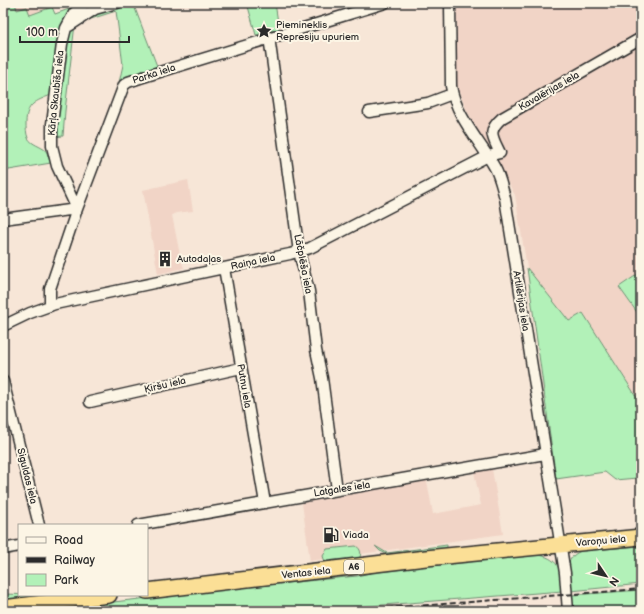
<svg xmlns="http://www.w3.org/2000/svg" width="644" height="614" font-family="'Balsamiq Sans',sans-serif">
  <rect width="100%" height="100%" fill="#f7e6d7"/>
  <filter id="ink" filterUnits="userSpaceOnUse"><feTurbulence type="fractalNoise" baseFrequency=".025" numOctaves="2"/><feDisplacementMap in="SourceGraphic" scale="8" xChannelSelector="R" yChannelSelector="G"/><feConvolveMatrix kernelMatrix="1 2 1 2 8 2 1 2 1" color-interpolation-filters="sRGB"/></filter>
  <g filter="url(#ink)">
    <path fill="#f1d4c6" d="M15 3H62V4L29 15 17 10Z
      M457 3H641V90L636 93 641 102V272L619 287 641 318V404L583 313 569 321 527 268 515 195 467 111 457 86Z
      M188 180 193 211 176 213 172 215 181 260 184 268 158 274 143 190Z
      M492 469 503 534 310 561 302 503 427 481 433 514 481 505 474 472Z"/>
    <path fill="#b2f1b8" stroke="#6e8e72" d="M3 3H15L17 10 27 7 30 15 52 7 55 14 69 9 67 3H81L75 8 51 95C36 101 26 104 26 123 26 128 26 133 28 138 32 145 41 146 46 151 48 154 49 160 51 163L3 171Z
      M128 3H133L157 66 129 76 118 87 123 65 116 11 75 24 65 111 63 136 54 137 64 52 71 26 111 6Z
      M247 3H275L279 29 256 35Z
      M527 268 569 321 583 313 641 404V497L638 466 637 478 615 480 605 472 556 479Z
      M641 272V318L619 287Z
      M447 545V548L433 552 389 555 380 551 375 546 387 553Z
      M356 546C361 549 362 554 359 559L325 562 323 556 327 549Z
      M641 546V584L571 591C569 574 562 559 581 551Z
      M539 555C561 559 561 573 563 591L305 611H16L79 606 226 589 357 576 370 573 428 566Z
      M641 590V608L622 611H572V595Z
      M3 594 38 595V596L24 600 3 599Z"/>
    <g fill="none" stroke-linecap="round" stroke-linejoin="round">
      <defs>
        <path id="minor" d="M450 3 451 86C456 117 480 141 495 168 500 177 502 188 505 198L565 573 568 611
          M69 26 95 9 117 3
          M269 37 299 252 309 291 316 350 322 378 337 490
          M369 112 428 103 452 94
          M77 209 57 166 52 146V124L62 44 66 28 74 13 85 3
          M3 219 77 209
          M224 268 265 503
          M50 306V289L77 209 124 85 128 82 140 78 385 3
          M3 326 30 313 55 304 290 254 310 248 488 156 500 153C492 136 487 131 502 118L641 38
          M3 381 39 525
          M90 402 241 368
          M138 525 545 454
          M3 549 19 546"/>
        <path id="highway" d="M147 591 426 558 641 537
          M3 608 109 595"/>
      </defs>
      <use href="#minor" stroke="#2b2b2b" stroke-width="13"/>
      <use href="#highway" stroke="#2b2b2b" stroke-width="18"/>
      <use href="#minor" stroke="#fcf5e5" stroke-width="10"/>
      <use href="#highway" stroke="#fbdf96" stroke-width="15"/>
      <path stroke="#2b2b2b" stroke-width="2" stroke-dasharray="6 3" stroke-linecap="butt" d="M351 611 641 589
        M453 611H461
        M635 611 641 610"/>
    </g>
  </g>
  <defs>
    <symbol id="sight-bare" viewBox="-9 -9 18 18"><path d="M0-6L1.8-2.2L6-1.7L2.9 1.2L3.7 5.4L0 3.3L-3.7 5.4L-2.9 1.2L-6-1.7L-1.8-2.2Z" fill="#2b2b2b" stroke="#fcf5e5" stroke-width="2.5" paint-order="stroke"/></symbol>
    <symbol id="building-bare" viewBox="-9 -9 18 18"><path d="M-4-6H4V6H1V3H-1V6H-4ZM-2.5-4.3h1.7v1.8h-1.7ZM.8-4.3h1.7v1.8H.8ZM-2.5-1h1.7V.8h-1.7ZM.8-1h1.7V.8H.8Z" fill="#2b2b2b" stroke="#fcf5e5" stroke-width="2.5" paint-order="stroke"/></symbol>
    <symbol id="fuel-bare" viewBox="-9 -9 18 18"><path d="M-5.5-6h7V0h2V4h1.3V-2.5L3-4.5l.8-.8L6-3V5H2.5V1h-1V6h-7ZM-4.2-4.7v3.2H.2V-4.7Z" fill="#2b2b2b" stroke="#fcf5e5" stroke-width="2.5" paint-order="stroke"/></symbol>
  </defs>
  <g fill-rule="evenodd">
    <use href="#sight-bare" x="253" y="20" width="22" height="22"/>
    <use href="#building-bare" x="154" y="248" width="22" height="22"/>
    <use href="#fuel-bare" x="320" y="524" width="22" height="22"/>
  </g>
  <g text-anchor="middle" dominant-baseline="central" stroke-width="4" stroke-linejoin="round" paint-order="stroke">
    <rect fill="#fcf5e5" stroke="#6a6863" stroke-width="1" x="344" y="560" width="20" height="14" rx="3"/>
    <g font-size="9" font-weight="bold" fill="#2b2b2b">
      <text x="354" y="567">A6</text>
    </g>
    <g font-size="10" fill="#2b2b2b" stroke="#fcf5e5" text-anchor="start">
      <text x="276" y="25">Piemineklis<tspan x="276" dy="12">Represiju upuriem</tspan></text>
      <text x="177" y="259">Autodaļas</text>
      <text x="343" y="535">Viada</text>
    </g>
    <g font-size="10" fill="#2b2b2b" stroke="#fcf5e5">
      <text transform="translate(154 74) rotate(-18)">Parka iela</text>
      <text transform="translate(549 91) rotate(-30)">Kavalērijas iela</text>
      <text transform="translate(56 93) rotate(-84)">Kārļa Skaubīša iela</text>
      <text transform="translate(253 262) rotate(-12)">Raiņa iela</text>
      <text transform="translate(303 264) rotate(79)">Lāčplēša iela</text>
      <text transform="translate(521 301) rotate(81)">Artilērijas iela</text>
      <text transform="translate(165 385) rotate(-13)">Ķiršu iela</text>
      <text transform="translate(244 386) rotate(80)">Putnu iela</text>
      <text transform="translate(27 476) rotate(76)">Siguldas iela</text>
      <text transform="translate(342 489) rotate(-9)">Latgales iela</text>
      <text transform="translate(601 541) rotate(-5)">Varoņu iela</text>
      <text transform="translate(306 573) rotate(-6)">Ventas iela</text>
    </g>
  </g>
  <rect width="644" height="614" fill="none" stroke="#fcf5e5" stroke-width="16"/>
  <rect x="8" y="8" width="628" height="598" fill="none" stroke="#2b2b2b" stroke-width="1.5" filter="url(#ink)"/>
  <rect x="18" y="524" width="130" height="72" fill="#fcf5e5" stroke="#a8a49b"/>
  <rect x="26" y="537" width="20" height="6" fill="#fcf5e5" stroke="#a8a49b"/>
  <text x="54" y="544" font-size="12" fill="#2b2b2b">Road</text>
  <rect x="26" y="557" width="20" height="6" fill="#2b2b2b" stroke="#a8a49b"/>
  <text x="54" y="564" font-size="12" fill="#2b2b2b">Railway</text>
  <rect x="26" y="574" width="20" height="12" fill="#b2f1b8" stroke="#a8a49b"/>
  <text x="54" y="584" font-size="12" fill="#2b2b2b">Park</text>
  <g transform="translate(606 576) rotate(125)" stroke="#fcf5e5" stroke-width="3" paint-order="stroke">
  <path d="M0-3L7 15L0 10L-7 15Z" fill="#2b2b2b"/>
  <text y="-6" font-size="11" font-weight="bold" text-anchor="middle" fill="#2b2b2b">N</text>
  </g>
  <path d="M20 36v6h109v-6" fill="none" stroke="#2b2b2b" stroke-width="2"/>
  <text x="26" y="36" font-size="12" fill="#2b2b2b" stroke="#fcf5e5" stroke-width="3" paint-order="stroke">100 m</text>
</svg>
